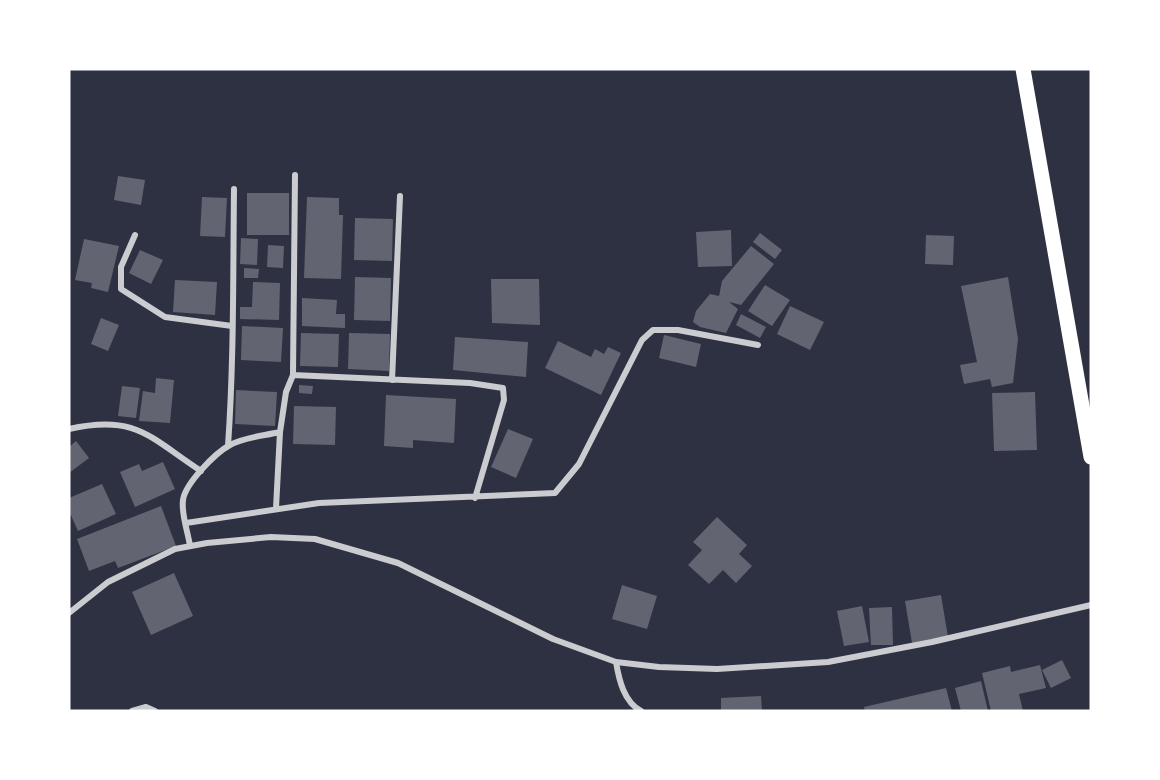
<svg xmlns="http://www.w3.org/2000/svg" width="1160" height="780" font-family="Figtree,sans-serif">
  <rect width="100%" height="100%" fill="#2d3142"/>
  <path fill="#626471" d="M118 176 145 180 141 205 114 200Z
    M247 193H289V235H247Z
    M202 197 227 198 225 237 200 236Z
    M307 197 339 198V215H343L341 279 304 278Z
    M355 218 393 219 392 261 354 260Z
    M731 230 732 266 698 267 696 232Z
    M760 233 782 250 775 259 753 242Z
    M926 235 954 236 953 265 925 264Z
    M241 238 258 239 257 265 240 264Z
    M84 239 119 246 108 292 91 288 92 283 75 280Z
    M268 245 284 246 283 268 267 267Z
    M751 246 774 264 741 305 729 302 738 309 726 333 700 327 693 322 696 311 710 294 719 296 722 281Z
    M140 250 163 260 151 284 129 273Z
    M244 268 259 269 258 278H244Z
    M355 277 391 278 390 321 354 320Z
    M1008 277 1018 339 1013 383 992 387 990 379 964 384 960 365 977 362 961 286Z
    M491 279H539L540 325 492 323Z
    M175 280 217 282 215 315 173 312Z
    M253 282 280 283 279 320 240 319V307H252Z
    M765 285 790 300 772 326 748 311Z
    M302 298 337 300 336 314H345V328L302 326Z
    M790 306 824 322 810 350 777 334Z
    M741 314 766 327 760 338 736 325Z
    M101 318 119 325 108 351 91 344Z
    M242 326 283 328 281 362 241 360Z
    M301 333 339 334 338 367 300 366Z
    M349 333 390 334 389 371 348 369Z
    M664 335 701 344 696 367 659 358Z
    M455 337 528 342 526 377 453 370Z
    M558 341 591 357 595 349 604 354 608 347 621 353 601 395 545 368Z
    M156 378 174 380 170 423 139 421 143 391 155 393Z
    M299 385 313 386 312 394 299 393Z
    M122 386 140 388 136 418 118 416Z
    M236 390 277 392 275 426 235 424Z
    M1035 392 1037 450 994 451 992 393Z
    M386 395 456 399 454 443 413 440V448L384 446Z
    M294 406 336 407 335 445 293 444Z
    M508 429 533 439 516 478 491 467Z
    M76 441 89 458 69 473V447Z
    M163 462 175 489 135 507 120 472 139 464 142 471Z
    M102 484 116 514 78 531 69 511V498Z
    M161 506 176 546 118 568 115 561 89 571 77 539Z
    M717 517 747 545 739 554 752 566 736 583 723 570 709 584 688 565 702 550 693 542Z
    M174 573 193 616 151 635 132 592Z
    M622 585 657 596 647 629 612 619Z
    M941 595 948 637 912 643 905 601Z
    M862 606 869 642 844 646 837 611Z
    M892 607 893 645H871L869 608Z
    M1062 660 1071 678 1051 688 1042 670Z
    M1040 665 1046 688 1019 694 1023 711H991L982 673 1010 666 1011 672Z
    M981 681 988 711H961L955 688Z
    M946 688 952 711H865L864 707Z
    M761 696 762 711H721V698Z"/>
  <g fill="none" stroke-linecap="round" stroke-linejoin="round">
    <path stroke="#caccd0" stroke-width="6" d="M135 235 121 267V289L165 317 232 326
      M293 375 470 383 503 388 504 400 475 498
      M392 380 400 196
      M69 429C136 414 149 437 201 471
      M228 446C234 360 233 275 234 189
      M276 508 280 432
      M186 523 319 503 555 493 579 464 642 340 653 330H678L758 345
      M190 546C188 532 181 514 183 500 185 484 215 453 230 445 245 437 263 436 280 432L286 392 293 375 295 175
      M69 613 108 582 175 549 207 543 271 537 315 539 398 563 553 639 616 662 659 667 717 669 828 662 932 642 1091 605
      M616 662C619 680 624 702 641 711
      M132 711 146 707 155 711"/>
    <path stroke="#fff" stroke-width="15" d="M1023 69 1091 457"/>
  </g>
  <rect width="1160" height="780" fill="none" stroke="#ffffff" stroke-width="141"/>
</svg>
